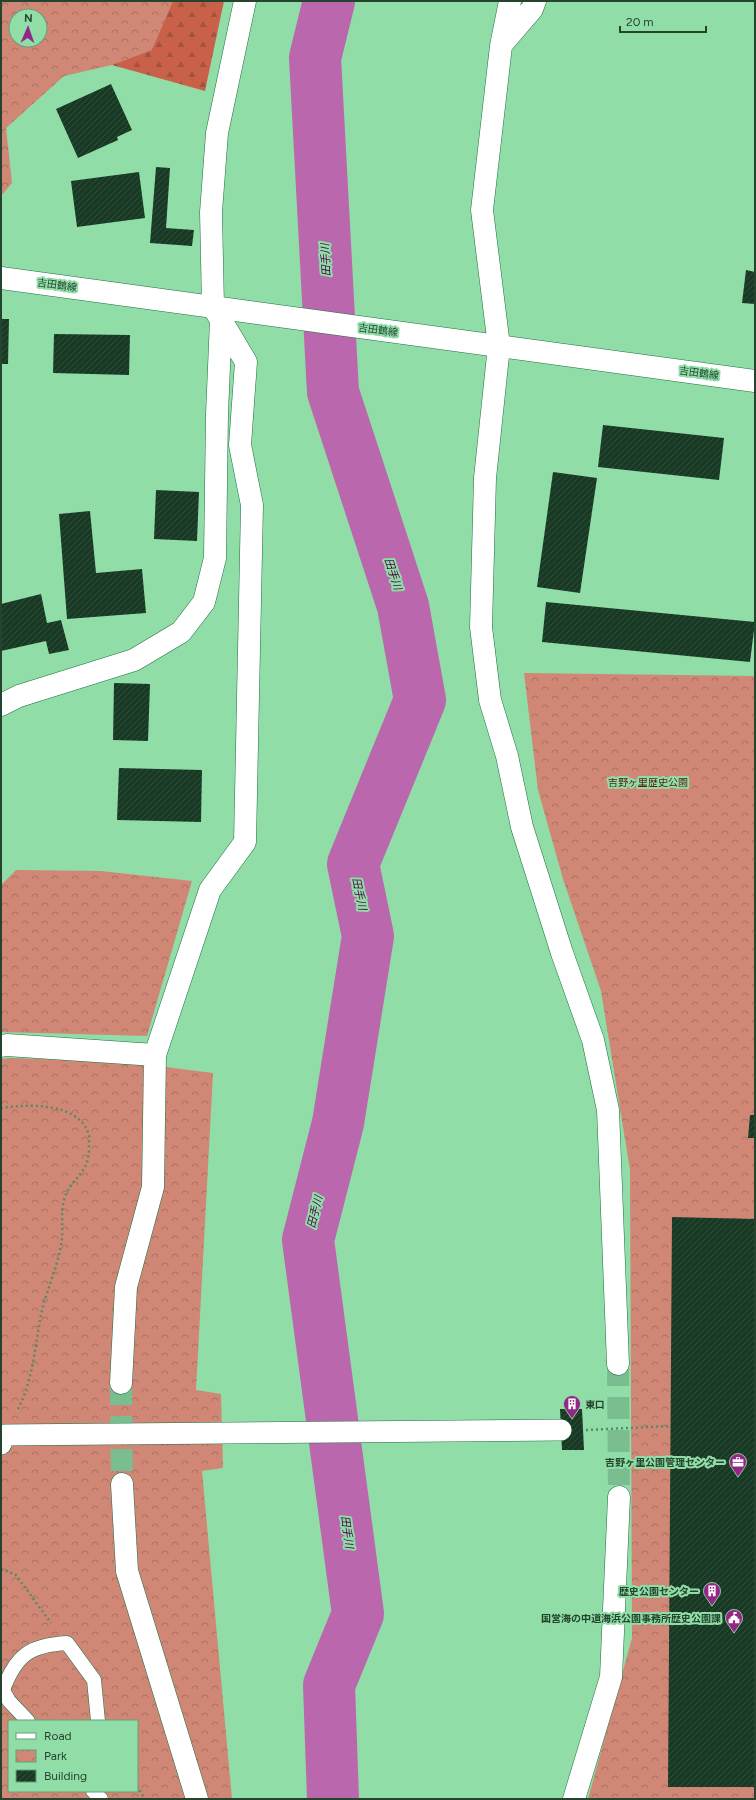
<svg xmlns="http://www.w3.org/2000/svg" width="756" height="1800" font-family="Figtree,'Noto Sans JP',sans-serif">
  <defs>
    <pattern id="forest-firs" width="22" height="20" patternUnits="userSpaceOnUse"><rect width="22" height="20" fill="#c9614a"/><path d="M5 1l3.5 6h-7zM16 11l3.5 6h-7z" fill="#a3523e"/></pattern>
    <pattern id="park-crowns" width="20" height="18" patternUnits="userSpaceOnUse"><rect width="20" height="18" fill="#d18776"/><path d="M2 6a3 3 0 1 1 6 0M12 15a3 3 0 1 1 6 0" fill="none" stroke="#a97061"/></pattern>
    <pattern id="building-hatch" width="6" height="6" patternUnits="userSpaceOnUse"><rect width="6" height="6" fill="#183924"/><path d="M-1 1l2-2M0 6l6-6M5 7l2-2" fill="none" stroke="#314e3b"/></pattern>
  </defs>
  <rect width="100%" height="100%" fill="#90dda8"/>
  <path fill="url(#forest-firs)" d="M145 1H224L205 91 112 65 136 39Z"/>
  <path fill="url(#park-crowns)" fill-rule="evenodd" d="M1 1H173L152 50 112 65 64 76 6 128 12 183 1 196ZM16 16H40V40H16Z
    M524 673 755 676V1799H588L632 1638 630 1170 601 991 563 879 538 790Z
    M16 870 101 871 192 881 147 1036 1 1032V885Z
    M11 1058 126 1062 213 1073 196 1390 221 1394 223 1468 202 1471 232 1799H1V1059ZM9 1721H137V1791H9Z"/>
  <g fill="none" stroke-linecap="round" stroke-linejoin="round">
    <path stroke="#bb67ad" stroke-width="52" d="M329 1 315 58 333 392 403 606 420 700 353 864 368 936 338 1123 308 1240 358 1614 329 1685 333 1799"/>
  </g>
  <path fill="url(#building-hatch)" d="M111 84 132 130 117 137 118 140 78 158 56 109Z
    M156 167 170 168 166 228 194 230 192 246 150 243Z
    M139 172 145 218 77 227 71 181Z
    M746 270 755 272V304L742 303Z
    M1 319H9L8 364H1Z
    M54 334 130 335 129 375 53 373Z
    M603 425 724 438 719 480 598 467Z
    M553 472 597 478 580 593 537 587Z
    M156 490 199 492 197 541 154 539Z
    M90 511 96 573 142 569 146 613 67 619 59 514Z
    M41 594 47 623 61 620 69 650 49 654 46 641 1 651V604Z
    M546 602 755 622 750 662 542 642Z
    M114 683 150 684 148 741 113 740Z
    M119 768 202 770 201 822 117 820Z
    M750 1115H755V1138H748Z
    M672 1217 755 1219V1787H668Z
    M560 1409H582L584 1450H562Z"/>
  <g fill="none" stroke-linecap="round" stroke-linejoin="round">
    <path stroke="#7abe90" stroke-width="22" stroke-dasharray="22 11" stroke-linecap="butt" d="M618 1364 619 1497
      M121 1383 122 1484"/>
    <defs>
      <path id="service" d="M28 1721 9 1701 3 1690C16 1655 30 1645 67 1643L94 1680 98 1721
        M93 1791 101 1799"/>
      <path id="pedestrian" d="M1 1444 4 1435 561 1430"/>
      <path id="minor" d="M510 1 501 46 482 210 499 346 485 478 481 627 490 700 507 756 522 827 562 953 593 1040 608 1110 618 1364
        M502 44 532 9 535 1
        M1 705 19 696 134 660 181 632 204 602 215 558 217 414 221 320 213 307 211 212 217 133 245 1
        M1 1046 7 1045 155 1055 153 1187 126 1287 121 1383
        M155 1055 210 890 245 842 252 505 240 445 246 362 221 320
        M122 1484 127 1571 197 1799
        M574 1799 611 1677 619 1497"/>
      <path id="secondary" d="M1 278 755 381"/>
    </defs>
    <use href="#service" stroke="#1e6e40" stroke-width="15"/>
    <use href="#pedestrian" stroke="#1e6e40" stroke-width="22"/>
    <use href="#minor" stroke="#1e6e40" stroke-width="23"/>
    <use href="#secondary" stroke="#1e6e40" stroke-width="23"/>
    <path stroke="#568b67" stroke-width="2.5" stroke-dasharray="2 3" stroke-linecap="butt" d="M1 1108C27 1104 76 1102 88 1132 90 1136 89 1142 89 1147 89 1177 70 1177 64 1200 60 1214 64 1231 61 1245 57 1269 46 1291 41 1315 35 1346 33 1380 18 1409
      M586 1430 671 1426
      M1 1569 16 1575 51 1623
      M137 1786 145 1799"/>
    <use href="#service" stroke="#fff" stroke-width="14"/>
    <use href="#pedestrian" stroke="#fff" stroke-width="21"/>
    <use href="#minor" stroke="#fff" stroke-width="22"/>
    <use href="#secondary" stroke="#fff" stroke-width="22"/>
  </g>
  <defs>
    <symbol id="building-pin" viewBox="-11 -11 22 30"><path d="M0 17L-7.5 6A9.5 9.5 0 1 1 7.5 6Z" fill="#942687" stroke="#90dda8"/><path d="M-4-6H4V6H1V3H-1V6H-4ZM-2.5-4.3h1.7v1.8h-1.7ZM.8-4.3h1.7v1.8H.8ZM-2.5-1h1.7V.8h-1.7ZM.8-1h1.7V.8H.8Z" fill="#fff"/></symbol>
    <symbol id="office-pin" viewBox="-11 -11 22 30"><path d="M0 17L-7.5 6A9.5 9.5 0 1 1 7.5 6Z" fill="#942687" stroke="#90dda8"/><path d="M-6-3h4V-5.5h4V-3h4V5H-6ZM-1-4.5V-3h2v-1.5ZM-6 0V1H6V0Z" fill="#fff"/></symbol>
    <symbol id="civic-pin" viewBox="-11 -11 22 30"><path d="M0 17L-7.5 6A9.5 9.5 0 1 1 7.5 6Z" fill="#942687" stroke="#90dda8"/><path d="M-.6-6.5H3V-4.5H.6V-3L4-1V1h2V6H-6V1h2V-1L-.6-3ZM-1.2 2.5V6h2.4V2.5Z" fill="#fff"/></symbol>
  </defs>
  <g fill-rule="evenodd">
    <use href="#building-pin" x="562" y="1394" width="20" height="27"/>
    <use href="#office-pin" x="728" y="1452" width="20" height="27"/>
    <use href="#building-pin" x="702" y="1581" width="20" height="27"/>
    <use href="#civic-pin" x="724" y="1608" width="20" height="27"/>
  </g>
  <g text-anchor="middle" dominant-baseline="central" stroke-width="4" stroke-linejoin="round" paint-order="stroke">
    <g font-size="10" fill="#24442e" stroke="#90dda8">
      <text transform="translate(57 285) rotate(8)">吉田鶴線</text>
      <text transform="translate(378 330) rotate(8)">吉田鶴線</text>
      <text transform="translate(699 373) rotate(8)">吉田鶴線</text>
    </g>
    <g font-size="10" fill="#5e1b0d" stroke="#90dda8">
      <text x="648" y="782">吉野ヶ里歴史公園</text>
    </g>
    <g font-size="10" font-weight="bold" fill="#24442e" stroke="#90dda8" text-anchor="end">
      <text x="585" y="1404" text-anchor="start">東口</text>
      <text x="725" y="1462">吉野ヶ里公園管理センター</text>
      <text x="699" y="1591">歴史公園センター</text>
      <text x="721" y="1618">国営海の中道海浜公園事務所歴史公園課</text>
    </g>
    <g font-size="11" font-style="italic" fill="#500048" stroke="#90dda8">
      <text transform="translate(326 260) rotate(-93)">田手川</text>
      <text transform="translate(393 574) rotate(72)">田手川</text>
      <text transform="translate(359 894) rotate(78)">田手川</text>
      <text transform="translate(315 1212) rotate(-76)">田手川</text>
      <text transform="translate(347 1532) rotate(82)">田手川</text>
    </g>
  </g>
  <rect width="756" height="1800" fill="none" stroke="#24442e" stroke-width="4"/>
  <rect x="8" y="1720" width="130" height="72" fill="#90dda8" stroke="#65a077"/>
  <rect x="16" y="1733" width="20" height="6" fill="#ffffff" stroke="#65a077"/>
  <text x="44" y="1740" font-size="12" fill="#24442e">Road</text>
  <rect x="16" y="1750" width="20" height="12" fill="url(#park-crowns)" stroke="#65a077"/>
  <text x="44" y="1760" font-size="12" fill="#24442e">Park</text>
  <rect x="16" y="1770" width="20" height="12" fill="url(#building-hatch)" stroke="#65a077"/>
  <text x="44" y="1780" font-size="12" fill="#24442e">Building</text>
  <g transform="translate(28 28) rotate(2)"><circle r="19" fill="#90dda8" stroke="#65a077"/>
  <path d="M0-3L7 15L0 10L-7 15Z" fill="#942687"/>
  <text y="-6" font-size="11" font-weight="bold" text-anchor="middle" fill="#24442e">N</text>
  </g>
  <path d="M620 26v6h86v-6" fill="none" stroke="#24442e" stroke-width="2"/>
  <text x="626" y="26" font-size="12" fill="#24442e" stroke="#90dda8" stroke-width="3" paint-order="stroke">20 m</text>
</svg>
